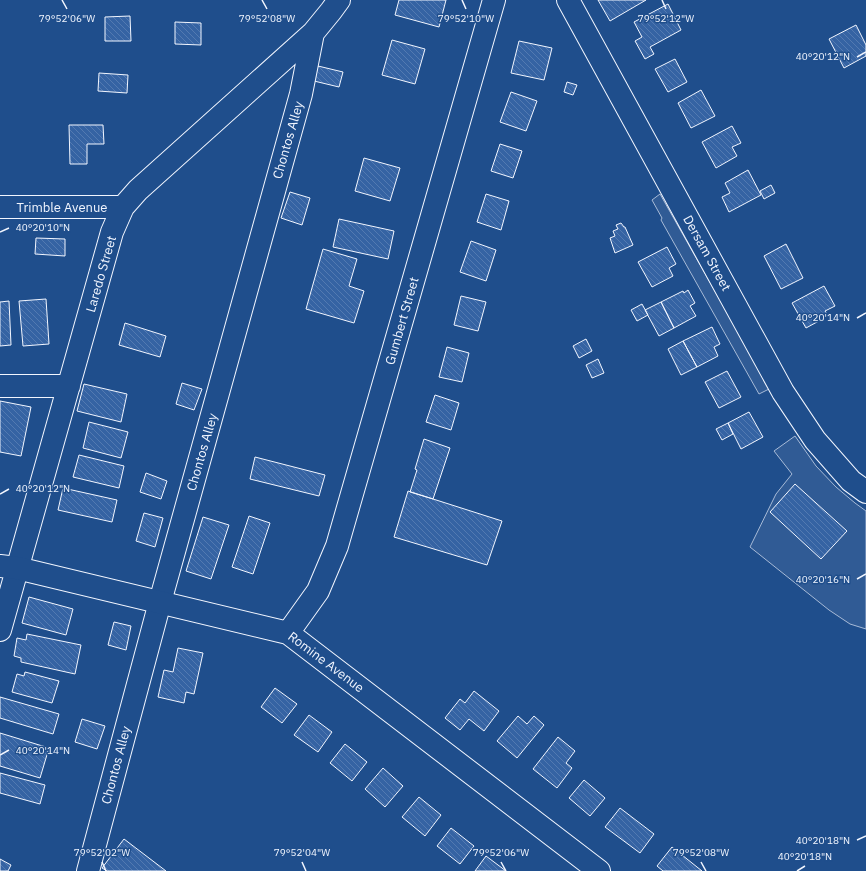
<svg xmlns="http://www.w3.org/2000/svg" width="866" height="871" font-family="'IBM Plex Sans',sans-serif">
  <defs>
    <pattern id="building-back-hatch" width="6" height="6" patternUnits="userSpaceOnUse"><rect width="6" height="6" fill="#3563a3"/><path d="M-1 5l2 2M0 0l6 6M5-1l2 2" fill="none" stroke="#537ab1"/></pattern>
  </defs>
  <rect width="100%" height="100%" fill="#1f4e8c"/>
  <path fill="#305b95" stroke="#a8bbd7" d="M660 194 733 323 769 389 759 394 661 220 662 218 652 200Z
    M795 436 816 466 836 487 855 503 866 511V629L850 624 829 610 750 547 776 494 792 474 774 451Z"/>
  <path fill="url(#building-back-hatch)" stroke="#f2f6ff" d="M399 0H446L439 27 395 15Z
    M598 0H646L610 21Z
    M668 4 681 30 650 47 654 54 645 59 635 41 642 37 634 22Z
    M130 16 131 41H105V17Z
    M175 22 201 23V45L175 44Z
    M856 25 866 45V56L844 68 829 39Z
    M392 40 425 49 415 84 382 75Z
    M519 41 552 48 544 80 511 73Z
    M675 59 687 82 668 92 655 69Z
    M318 66 343 72 339 87 314 81Z
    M99 73 128 75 127 93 98 91Z
    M567 82 577 85 573 95 564 92Z
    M701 90 715 116 691 128 678 103Z
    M511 92 537 101 526 131 500 122Z
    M69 125H103L104 144H87V164H70Z
    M732 126 741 143 732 147 737 156 716 168 702 142Z
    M500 144 522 151 513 178 491 171Z
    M364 158 400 168 390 201 355 191Z
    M748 170 761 195 729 212 722 197 730 193 725 183Z
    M771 185 775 193 764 199 760 191Z
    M290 192 310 198 302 225 281 218Z
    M486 194 509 201 501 230 477 222Z
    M339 219 394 231 388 259 333 247Z
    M621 223 624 227H625L633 245 615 253 610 238 615 236 613 231 618 229 616 225Z
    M36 238 65 239V256L35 254Z
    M471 241 496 250 486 281 460 272Z
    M786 244 803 278 781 289 764 256Z
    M667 247 676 264 669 268 673 276 652 287 638 262Z
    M323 249 357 259 349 286 364 291 354 323 306 309Z
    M824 286 835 306 825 311 828 316 806 328 792 303Z
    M688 290 695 303 690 306 696 316 674 328 661 302 683 291 684 293Z
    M461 296 486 302 478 331 454 325Z
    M46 299 49 344 23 346 19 301Z
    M9 301 11 345 0 346V302Z
    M661 302 674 328 659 336 645 310Z
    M642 304 648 315 637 321 631 310Z
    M125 323 166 336 160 357 119 345Z
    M712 327 720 344 714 347 718 356 697 367 683 341Z
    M586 339 592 351 579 358 573 346Z
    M683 341 697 367 681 375 668 349Z
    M447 347 469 353 462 382 439 377Z
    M598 359 604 373 592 378 586 365Z
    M727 371 741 397 719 408 705 382Z
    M182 383 202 389 194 410 176 404Z
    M84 384 127 394 121 422 77 411Z
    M435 395 459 403 451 430 426 422Z
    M0 401 31 407 21 456 0 452Z
    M749 412 763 437 741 449 728 423Z
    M89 422 128 432 121 458 83 448Z
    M728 423 733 434 722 440 716 429Z
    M424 439 450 448 433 499 410 492 417 470 415 469Z
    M79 455 124 466 119 488 73 477Z
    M255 457 325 475 319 496 250 479Z
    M146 473 167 481 161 499 140 492Z
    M795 484 847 531 821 559 770 512Z
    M63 488 117 500 112 522 58 510Z
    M408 491 502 521 487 565 394 537Z
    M144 513 163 518 155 547 136 541Z
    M249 516 270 523 253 574 232 567Z
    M203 517 229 525 211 579 186 571Z
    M29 597 73 609 66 635 22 623Z
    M114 622 131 626 126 650 108 645Z
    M27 634 81 645 75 674 21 662V658L14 656 17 638 26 640Z
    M178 648 203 653 194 694 186 692 184 703 158 697 164 670 173 672Z
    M25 672 59 681 52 703 12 692 17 674 24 676Z
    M275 688 297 704 282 723 261 707Z
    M474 691 499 711 484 731 469 719 460 730 445 718 460 699 465 703Z
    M0 697 59 714 53 734 0 718Z
    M309 715 332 732 318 752 294 735Z
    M518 716 527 724 534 716 544 725 517 758 497 741Z
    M82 719 105 726 97 749 75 742Z
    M0 733 49 748 40 778 0 766Z
    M558 737 575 751 566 763 572 768 557 788 533 769Z
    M345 744 367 762 352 781 330 763Z
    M383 768 403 786 385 807 365 789Z
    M0 773 45 785 40 804 0 793Z
    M584 780 605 798 590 816 569 798Z
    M419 797 441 815 425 836 402 817Z
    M620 808 654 834 640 853 605 827Z
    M451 828 474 846 460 864 437 846Z
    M124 839 166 871H107L102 868Z
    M672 847 702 871H663L657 866Z
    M486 856 506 871H475Z
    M0 859 11 865 8 871H0Z"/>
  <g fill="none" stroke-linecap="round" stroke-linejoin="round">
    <defs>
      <path id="street" d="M568 0 783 392 815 440 851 481 866 492
        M0 207H123
        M0 386H69
        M0 630 112 232 123 207 138 190 313 33 331 11 339 0
        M88 871 160 602 301 94 313 33"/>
      <path id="secondary" d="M0 566 17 568 288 633 599 871
        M288 633 318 591 337 546 494 0"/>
    </defs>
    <use href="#street" stroke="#f2f6ff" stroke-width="24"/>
    <use href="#secondary" stroke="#f2f6ff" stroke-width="24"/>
    <use href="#street" stroke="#1f4e8c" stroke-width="22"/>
    <use href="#secondary" stroke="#1f4e8c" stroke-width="22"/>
  </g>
  <path fill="none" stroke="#f2f6ff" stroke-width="1.5" d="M62 0 67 9M262 0 267 9M462 0 466 9M662 0 666 9M857 57 866 52M0 232 9 228M857 318 866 313M0 494 9 489M857 579 866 574M0 755 9 750M857 840 866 836M102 862 106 871M302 862 306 871M501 862 506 871M701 862 706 871M797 871 805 866"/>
  <g text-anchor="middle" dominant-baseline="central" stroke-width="3" stroke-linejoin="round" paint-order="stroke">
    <g font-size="13" fill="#f2f6ff" stroke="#1f4e8c">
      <text transform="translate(288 140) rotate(-74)">Chontos Alley</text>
      <text x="62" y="207">Trimble Avenue</text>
      <text transform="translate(707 253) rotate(61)">Dersam Street</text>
      <text transform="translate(101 274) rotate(-74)">Laredo Street</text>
      <text transform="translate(402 321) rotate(-74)">Gumbert Street</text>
      <text transform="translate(202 452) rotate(-74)">Chontos Alley</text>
      <text transform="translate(326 662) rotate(37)">Romine Avenue</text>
      <text transform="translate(116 765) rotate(-75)">Chontos Alley</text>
    </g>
  </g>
  <g font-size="10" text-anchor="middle" fill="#f2f6ff" stroke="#1f4e8c" stroke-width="3" stroke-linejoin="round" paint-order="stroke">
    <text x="67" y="22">79°52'06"W</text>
    <text x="267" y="22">79°52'08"W</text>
    <text x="466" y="22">79°52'10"W</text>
    <text x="666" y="22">79°52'12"W</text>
    <text x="823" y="60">40°20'12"N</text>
    <text x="43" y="231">40°20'10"N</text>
    <text x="823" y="321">40°20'14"N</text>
    <text x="43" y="492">40°20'12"N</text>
    <text x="823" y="583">40°20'16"N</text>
    <text x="43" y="754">40°20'14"N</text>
    <text x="823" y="844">40°20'18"N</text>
    <text x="102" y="856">79°52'02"W</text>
    <text x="302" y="856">79°52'04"W</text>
    <text x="501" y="856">79°52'06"W</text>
    <text x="701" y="856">79°52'08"W</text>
    <text x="805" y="860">40°20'18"N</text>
  </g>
</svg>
